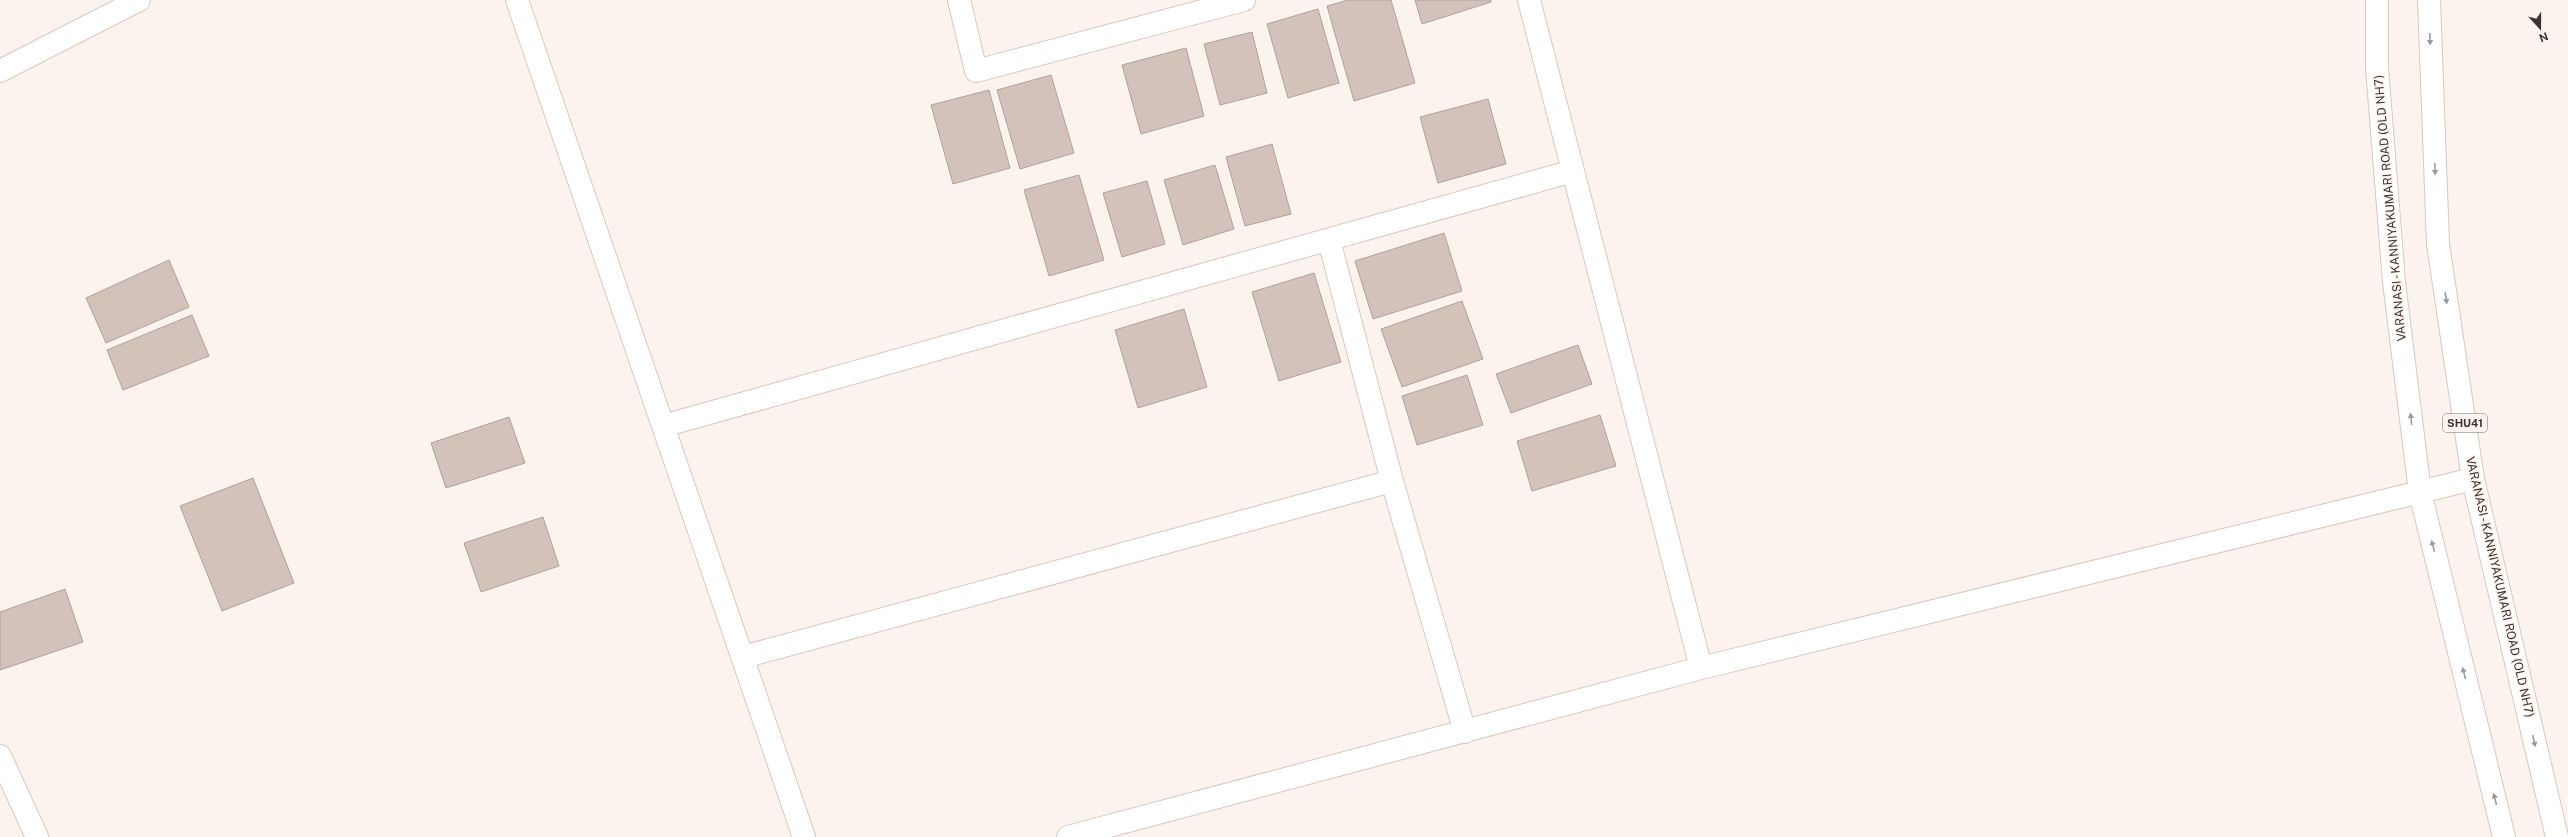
<svg xmlns="http://www.w3.org/2000/svg" width="2568" height="837" font-family="'Public Sans',sans-serif">
  <rect width="100%" height="100%" fill="#fdf3ee"/>
  <path fill="#d2c2ba" stroke="#b0a199" d="M1348 0H1391L1415 83 1354 101 1327 6Z
    M1415 0H1491V2L1422 24Z
    M1318 9 1339 83 1288 98 1267 24Z
    M1252 32 1267 93 1220 105 1204 44Z
    M1186 48 1204 116 1141 134 1122 65Z
    M1051 75 1074 153 1020 169 997 90Z
    M989 90 1010 168 953 184 931 105Z
    M1488 99 1506 164 1438 183 1420 117Z
    M1272 144 1291 214 1245 226 1226 157Z
    M1215 165 1234 229 1183 245 1164 180Z
    M1079 175 1104 260 1049 276 1024 190Z
    M1147 181 1165 244 1122 257 1103 193Z
    M1444 233 1462 291 1373 319 1355 261Z
    M169 260 189 307 106 343 86 298Z
    M1314 273 1341 362 1279 381 1252 292Z
    M1462 301 1483 359 1402 387 1381 329Z
    M1184 309 1207 387 1138 408 1115 330Z
    M192 315 209 356 123 390 107 350Z
    M1578 345 1592 384 1511 413 1496 374Z
    M1467 375 1483 425 1417 445 1402 396Z
    M1600 415 1616 466 1532 491 1517 441Z
    M509 417 525 463 446 488 431 443Z
    M253 478 294 583 222 611 180 506Z
    M543 517 559 566 481 592 464 543Z
    M65 589 83 642 0 670V612Z"/>
  <g fill="none" stroke-linecap="round" stroke-linejoin="round">
    <defs>
      <path id="street" d="M517 0 804 837
        M959 0 976 71 1244 0
        M1529 0 1701 668
        M0 71 139 0
        M1329 240 1392 481 1465 732
        M663 426 1573 171
        M743 657 1392 481
        M0 756 37 837
        M1068 837 1701 668 2473 479"/>
      <path id="primary" d="M2377 0V68L2394 282 2420 492 2504 837
        M2429 0 2438 244 2473 479 2557 837"/>
    </defs>
    <use href="#street" stroke="#d8c8c0" stroke-width="24"/>
    <use href="#primary" stroke="#d8c8c0" stroke-width="24"/>
    <use href="#street" stroke="#fff" stroke-width="22"/>
    <use href="#primary" stroke="#fff" stroke-width="22"/>
  </g>
  <defs><path id="oneway-solid" d="M-6-.8H1V-3.2L6.5 0L1 3.2V.8H-6Z"/></defs>
  <g fill="#9d9a98">
    <use href="#oneway-solid" transform="translate(2430 39) rotate(88)"/>
    <use href="#oneway-solid" transform="translate(2435 169) rotate(88)"/>
    <use href="#oneway-solid" transform="translate(2446 298) rotate(81)"/>
    <use href="#oneway-solid" transform="translate(2411 419) rotate(-97)"/>
    <use href="#oneway-solid" transform="translate(2433 546) rotate(-104)"/>
    <use href="#oneway-solid" transform="translate(2464 673) rotate(-104)"/>
    <use href="#oneway-solid" transform="translate(2534 741) rotate(77)"/>
    <use href="#oneway-solid" transform="translate(2495 799) rotate(-104)"/>
  </g>
  <g text-anchor="middle" dominant-baseline="central" stroke-width="3" stroke-linejoin="round" paint-order="stroke">
    <rect fill="#fdf3ee" stroke="#756d6a" stroke-width="1" x="2443" y="414" width="44" height="18" rx="3"/>
    <g font-size="11" font-weight="bold" fill="#3b3431">
      <text x="2465" y="423">SHU41</text>
    </g>
    <g font-size="12" fill="#3b3431" stroke="#fdf3ee">
      <text transform="translate(2390 208) rotate(-95)">VARANASI - KANNIYAKUMARI ROAD (OLD NH7)</text>
      <text transform="translate(2500 587) rotate(77)">VARANASI - KANNIYAKUMARI ROAD (OLD NH7)</text>
    </g>
  </g>
  <g transform="translate(2540 28) rotate(159)" stroke="#fdf3ee" stroke-width="3" paint-order="stroke">
  <path d="M0-3L7 15L0 10L-7 15Z" fill="#3b3431"/>
  <text y="-6" font-size="11" font-weight="bold" text-anchor="middle" fill="#3b3431">N</text>
  </g>
</svg>
